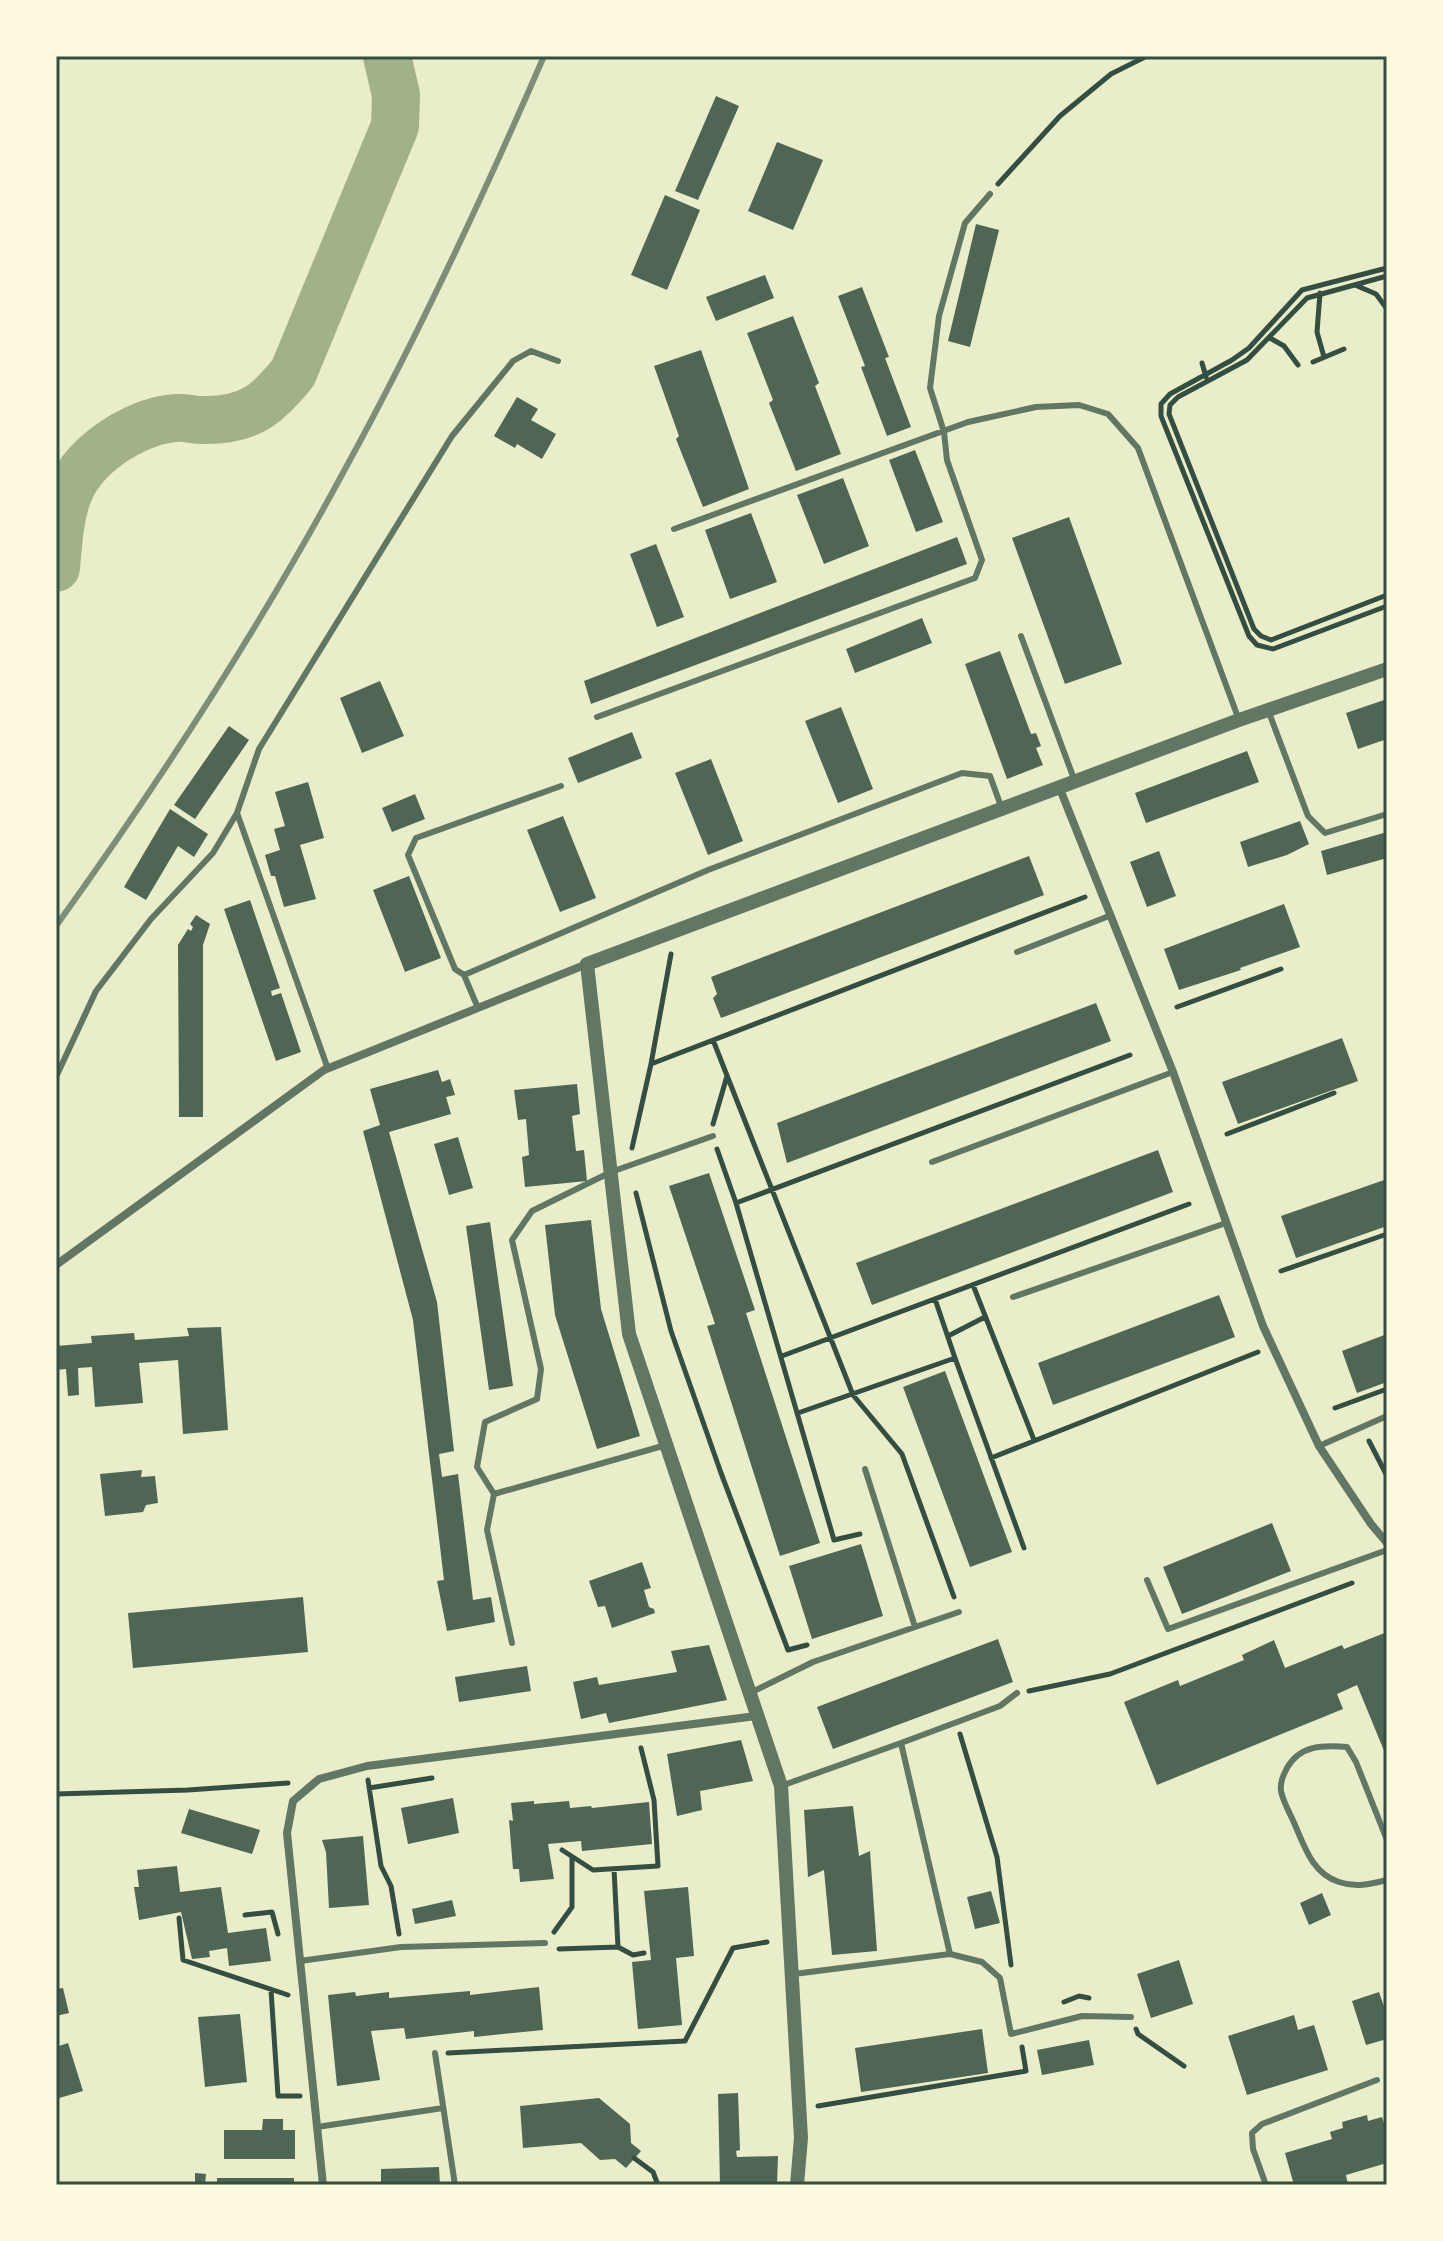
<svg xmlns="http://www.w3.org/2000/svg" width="1443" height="2241" font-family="'Sofia Sans Condensed',sans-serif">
  <rect width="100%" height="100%" fill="#e9edc9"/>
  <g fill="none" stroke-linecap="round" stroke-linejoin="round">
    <path stroke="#a3b18a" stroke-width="8" d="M321 310 332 316"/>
    <path stroke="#a3b18a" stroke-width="48" d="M56 568C61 508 63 473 119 438 136 428 155 419 176 418 186 417 196 421 206 420 249 420 267 405 293 373L395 126 396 95 387 56"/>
  </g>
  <path fill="#4f6655" d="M716 96 739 106 698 200 675 191Z
    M777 142 823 160 793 230 748 211Z
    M665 195 700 210 667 290 631 275Z
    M976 224 999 230 970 347 948 341Z
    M765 275 774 298 716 321 706 297Z
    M862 287 889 357 885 358 911 427 887 436 861 367 865 366 838 296Z
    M793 316 819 383 815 386 841 454 796 471 769 403 773 400 747 333Z
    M701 350 749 489 703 507 676 439 679 436 654 366Z
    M517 397 538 409 531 420 556 434 542 459 517 444 515 448 494 436Z
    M915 450 943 522 916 532 889 460Z
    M843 478 869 546 824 564 797 495Z
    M751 513 777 582 730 599 705 530Z
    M1069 517 1122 664 1065 684 1012 538Z
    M957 537 967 564 591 704 584 681Z
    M656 544 684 617 657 627 630 554Z
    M922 618 932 643 855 673 846 649Z
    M1000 651 1031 734 1036 733 1041 746 1036 748 1043 765 1007 779 965 664Z
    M380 681 404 736 362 753 340 698Z
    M1387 699V739L1358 749 1346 713Z
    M841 707 873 789 838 803 805 721Z
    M229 726 249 740 195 819 174 805Z
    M632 732 642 758 578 783 568 758Z
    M1247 751 1259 782 1146 823 1135 793Z
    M711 759 743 841 708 855 675 773Z
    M308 782 324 838 300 845 316 899 284 907 275 876H271L265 855 280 850 274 829 285 826 275 792Z
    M415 794 425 819 392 832 382 808Z
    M170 809 208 834 194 857 178 846 146 900 124 887Z
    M563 816 596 898 560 912 527 830Z
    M1300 821 1309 844 1287 855 1248 867 1240 842Z
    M1387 832V858L1327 875 1321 851Z
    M1159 851 1176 896 1147 907 1130 862Z
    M1029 856 1044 895 721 1018 713 998 717 994 711 977Z
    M409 876 441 958 405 972 373 890Z
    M250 900 280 988 271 991 272 996 281 993 301 1052 276 1061 224 909Z
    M1284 904 1300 947 1240 968 1241 970 1179 990 1164 949Z
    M196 915 210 924 203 945V1117H179L178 945 188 929 191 931 193 927 190 924Z
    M1096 1003 1111 1041 787 1163 777 1123Z
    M1342 1038 1358 1081 1238 1124 1222 1082Z
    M438 1070 442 1082 450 1079 455 1095 446 1097 451 1114 389 1132 437 1302 454 1451 439 1454 442 1477 458 1474 473 1600 491 1597 495 1622 447 1631 437 1581 444 1580 413 1320 363 1131 380 1125 370 1089Z
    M577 1084 580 1114 572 1116 576 1151 584 1150 587 1181 525 1187 522 1157 529 1155 526 1119 518 1120 514 1090Z
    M458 1137 473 1188 449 1195 434 1144Z
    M1158 1150 1173 1192 872 1305 856 1263Z
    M709 1173 755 1310 746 1313 820 1543 780 1556 707 1326 715 1324 669 1186Z
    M1387 1179V1226L1296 1258 1281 1216Z
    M591 1220 601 1309 640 1436 597 1449 555 1315 545 1225Z
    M490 1222 513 1386 489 1390 466 1226Z
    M1219 1295 1235 1337 1053 1405 1038 1363Z
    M221 1327 228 1430 183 1434 178 1360 139 1363 143 1403 95 1407 92 1367 78 1368 79 1395 68 1396 66 1369 56 1370V1346L92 1343 91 1336 134 1333 135 1340 189 1336 187 1328Z
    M1387 1334V1382L1357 1393 1342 1351Z
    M945 1371 1012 1552 970 1567 903 1387Z
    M142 1470 141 1477 155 1476 158 1503 146 1505 143 1512 105 1516 100 1474Z
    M1272 1523 1291 1571 1182 1614 1163 1567Z
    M861 1544 883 1616 812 1639 789 1566Z
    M642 1562 651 1588 644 1590 649 1607 654 1609 655 1613 612 1628 605 1606 598 1607 589 1581Z
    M303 1597 308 1652 133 1668 128 1613Z
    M1387 1632V1758L1357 1685 1337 1694 1343 1709 1157 1785 1124 1702 1178 1680 1180 1686 1244 1660 1242 1655 1274 1640 1285 1668 1342 1645 1344 1649Z
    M998 1639 1013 1682 833 1749 817 1707Z
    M709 1645 727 1700 609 1723 606 1713 581 1719 573 1682 597 1677 599 1685 677 1672 671 1651Z
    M527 1666 531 1691 459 1702 455 1677Z
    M741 1740 753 1781 700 1791 702 1810 677 1816 667 1754Z
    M453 1798 459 1833 408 1844 401 1808Z
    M534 1801V1804L569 1801 570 1808 591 1806 592 1808 649 1802 652 1844 582 1851 581 1841 548 1844 554 1879 520 1882 519 1869H513L509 1820 513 1821 511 1803Z
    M853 1806 859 1856 870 1851 877 1951 832 1955 824 1870 808 1877 804 1810Z
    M189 1809 260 1830 252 1854 181 1833Z
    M363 1836 369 1905 329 1908 326 1852 322 1840Z
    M177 1866 180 1892 221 1887 228 1933 266 1928 271 1961 229 1966 227 1948 209 1951 210 1957 192 1959 181 1912 139 1920 134 1887H139L137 1870Z
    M688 1887 694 1956 676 1958 682 2025 638 2029 632 1962 651 1960 644 1891Z
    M991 1891 1000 1923 975 1929 967 1897Z
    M1322 1893 1331 1915 1309 1925 1300 1903Z
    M452 1900 456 1916 415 1924 412 1909Z
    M1179 1960 1193 2004 1151 2018 1137 1974Z
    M539 1987 543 2030 474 2037V2031L406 2039 404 2028 371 2031 380 2080 337 2086 328 1995 355 1992 356 1996 389 1992V1998L470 1991V1995Z
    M63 1988 69 2013 56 2016V1989Z
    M1379 1992 1387 2015V2039L1366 2045 1352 2001Z
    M240 2014 247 2082 205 2087 198 2017Z
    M1294 2015 1298 2030 1314 2025 1328 2070 1247 2095 1228 2036Z
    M982 2029 988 2073 861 2092 855 2048Z
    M1089 2040 1094 2065 1042 2075 1037 2050Z
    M68 2043 83 2091 56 2099V2047Z
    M738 2093 740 2150 736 2151 737 2157 778 2156 777 2185H720L718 2094Z
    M599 2098 630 2124 631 2143 641 2151 626 2168 615 2159 600 2160 581 2143 523 2148 520 2106Z
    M1367 2115 1368 2121 1382 2117 1387 2133V2163L1346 2175 1348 2185H1294L1285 2153 1332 2139 1330 2132 1343 2128 1342 2122Z
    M263 2119H283V2130H295V2159H224V2130H262Z
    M439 2167 440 2185H381V2169Z
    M195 2173 206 2174 205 2185H195Z
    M217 2178H294V2185H217Z"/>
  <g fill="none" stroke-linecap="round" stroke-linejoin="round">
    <path stroke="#344e41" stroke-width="5" d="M998 184 1060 116 1111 74 1147 56
      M1387 268 1302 290 1249 348 1232 360 1170 394 1161 404V416L1249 636 1257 645 1273 649 1387 606
      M1387 276 1307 298 1247 360 1178 397 1170 405 1169 414 1254 629 1261 636 1271 640 1387 595
      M1355 285 1376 294 1387 309
      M1320 293 1317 332 1324 357
      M1270 338 1284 346 1298 365
      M1313 362 1344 349
      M1202 363 1206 377
      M1177 1007 1281 969
      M713 1040 853 1395 902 1454 954 1597
      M651 1064 1085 897
      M713 1124 727 1076
      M1227 1134 1334 1093
      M632 1148 651 1064 671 954
      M717 1149 736 1203 834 1540 860 1534
      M636 1193 671 1331 721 1473 788 1650 807 1645
      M736 1203 1130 1055
      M1281 1271 1387 1234
      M973 1285 1034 1440
      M935 1299 955 1358
      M948 1336 985 1317
      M782 1356 1189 1204
      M1335 1408 1387 1389
      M798 1413 955 1358 1024 1548
      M1369 1441 1387 1476
      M991 1458 1258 1352
      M1029 1691 1110 1674 1352 1583
      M960 1734 997 1857 1011 1965
      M368 1780 381 1866 391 1886 399 1934
      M369 1788 432 1778
      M56 1794 188 1790 288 1783
      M562 1850 593 1870 658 1866 654 1800 641 1748
      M614 1869 618 1947
      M245 1915 272 1912 278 1934
      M179 1918 183 1960 288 1995
      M554 1932 572 1907V1857
      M559 1949 618 1947 633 1955 644 1953
      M271 1990 278 2096H300
      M1064 2002 1079 1996 1089 1998
      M1136 2029 1138 2034 1184 2066
      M448 2053 685 2041 733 1948 767 1942
      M818 2106 1026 2071 1022 2047
      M634 2158 653 2172 658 2185"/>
    <path stroke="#617663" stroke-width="6" d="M674 529 968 422 1036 407 1079 405 1108 414 1138 448 1239 720
      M1021 636 1074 779
      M1268 710 1308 816 1325 833 1387 814
      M597 717 975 578 982 560 947 460 944 432 930 388 939 316 965 223 990 194
      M237 813 328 1069
      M1017 952 1109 916
      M464 975 708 870 962 773 990 776 1002 809
      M478 1008 464 975 455 969 408 855 416 838 561 786
      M56 1077 96 991 151 919 213 853 237 813 259 749 452 436 513 361 531 351 558 361
      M932 1162 1173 1072
      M1013 1297 1226 1223
      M1319 1446 1387 1416
      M865 1469 915 1627
      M494 1494 477 1467 485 1422 537 1399 541 1369 512 1240 532 1211 611 1172 713 1136
      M1147 1580 1168 1629 1387 1550
      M512 1643 487 1530 494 1494 666 1445
      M752 1692 813 1662 959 1612
      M901 1743 1000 1706 1017 1693
      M781 1786 901 1743 950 1954
      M1387 1840 1356 1762 1347 1747C1323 1745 1300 1745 1287 1768 1283 1776 1280 1782 1281 1791 1283 1802 1291 1815 1295 1825 1305 1848 1313 1874 1339 1882 1356 1888 1371 1884 1387 1880
      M300 1961 401 1947 545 1943
      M794 1974 950 1954 982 1962 1000 1978 1011 2034 1082 2016 1131 2017
      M435 2053 455 2185
      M317 2127 443 2108
      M1266 2185 1253 2149 1252 2133 1262 2124 1377 2080"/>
    <path stroke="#617663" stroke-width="8" d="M1060 789 1173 1072 1263 1326 1319 1446 1371 1524 1387 1543
      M56 1265 324 1070 587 964
      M323 2185 287 1833 293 1801 319 1779 367 1766 756 1716"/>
    <path stroke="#617663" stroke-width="14" d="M797 2185 801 2138 781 1786 629 1334 587 964 1239 720 1387 669"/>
    <path stroke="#7c8e77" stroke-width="6" d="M56 926C161 780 259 629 344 471 418 336 483 197 544 56"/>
  </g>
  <rect width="1443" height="2241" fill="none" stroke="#fefae0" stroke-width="116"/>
  <rect x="58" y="58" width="1327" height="2125" fill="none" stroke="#344e41" stroke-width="3"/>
</svg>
